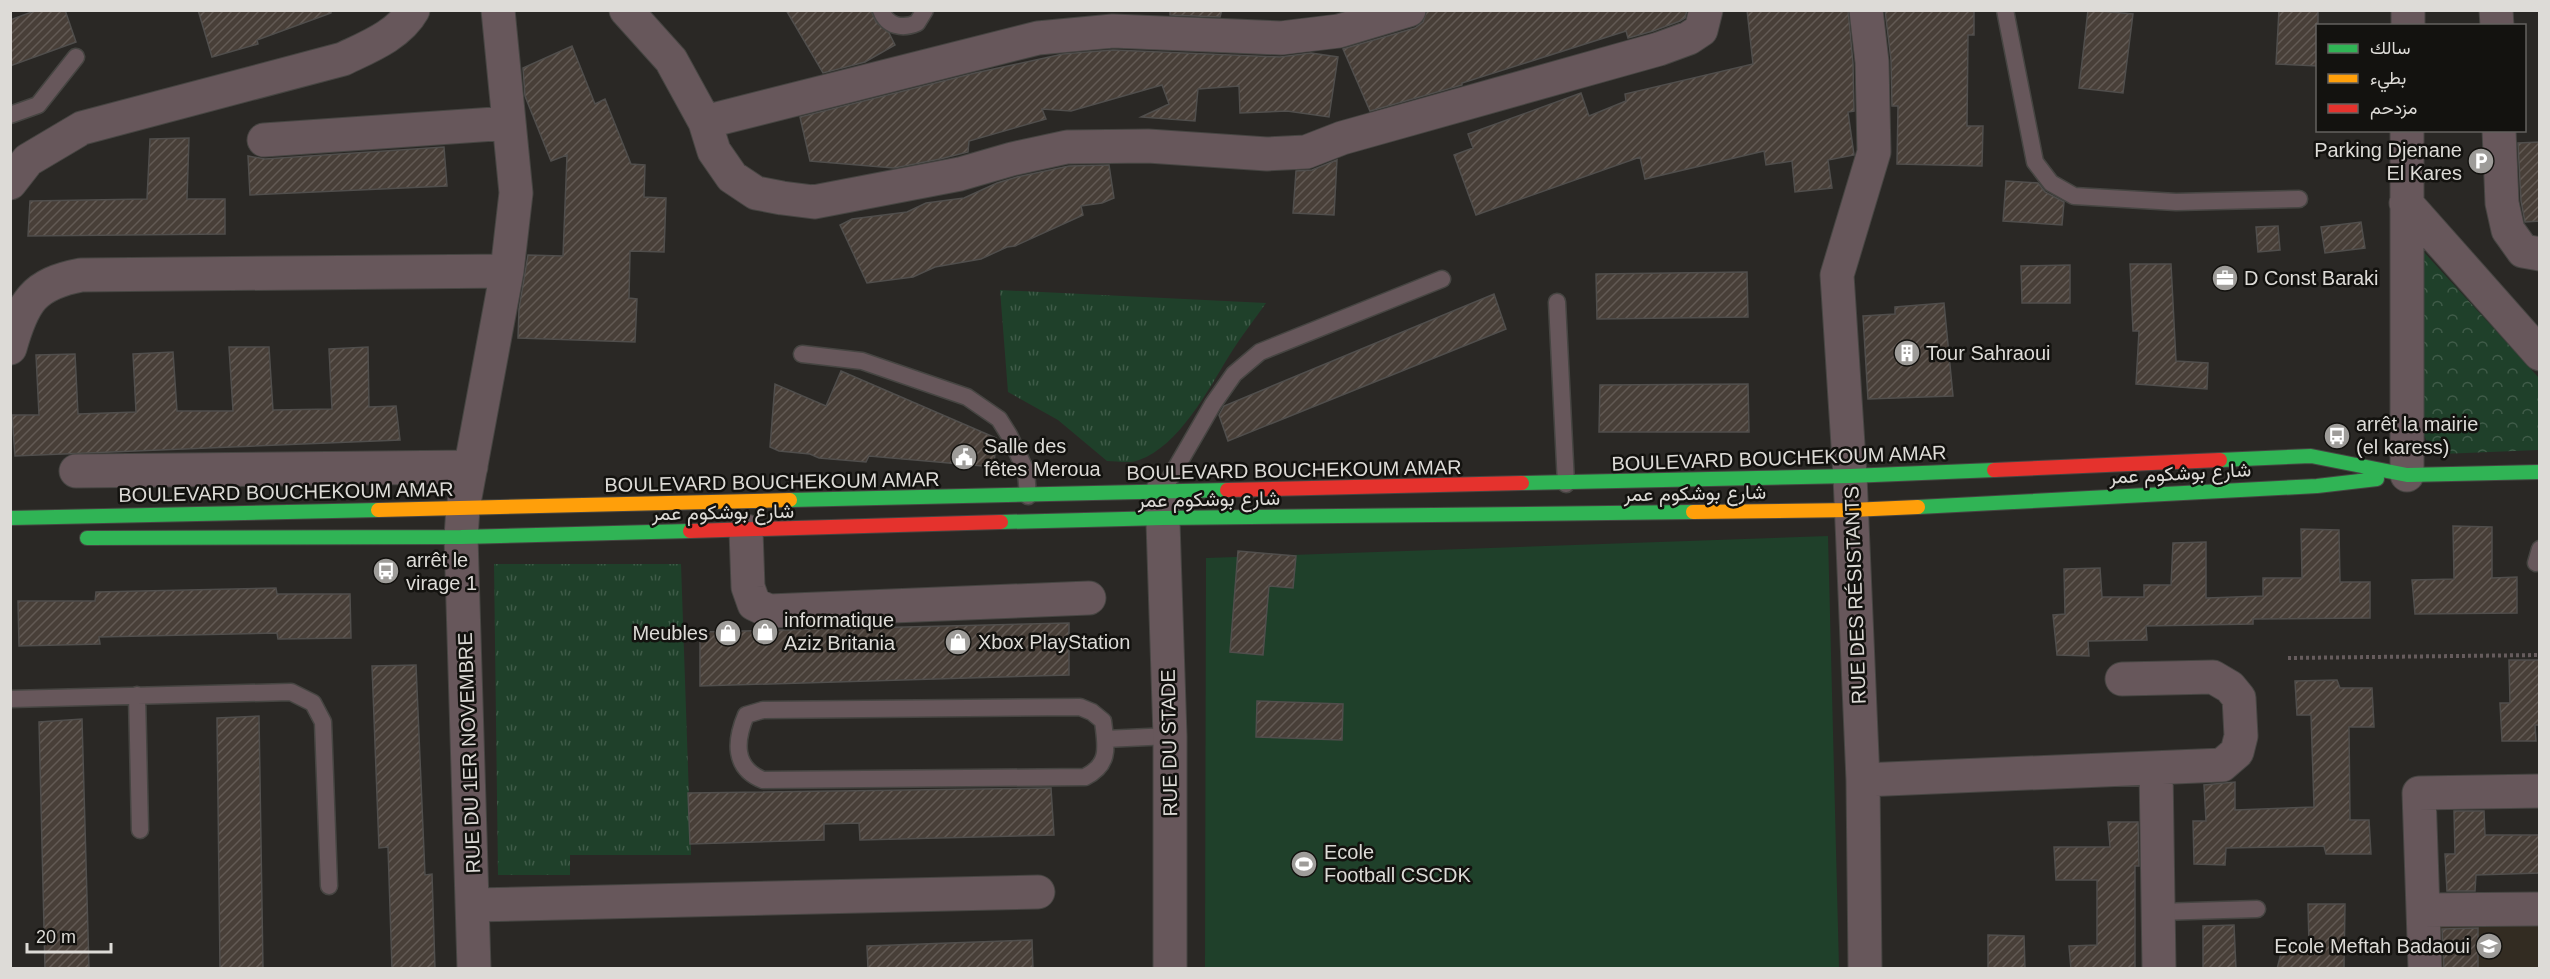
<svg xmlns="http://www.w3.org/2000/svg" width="2550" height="979" font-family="Arial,Vazirmatn,sans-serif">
  <defs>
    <pattern id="grass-tufts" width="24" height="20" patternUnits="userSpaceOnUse" patternTransform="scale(1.5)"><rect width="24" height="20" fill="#1f402a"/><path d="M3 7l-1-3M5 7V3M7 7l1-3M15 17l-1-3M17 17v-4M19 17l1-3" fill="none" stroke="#3f5b48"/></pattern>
    <pattern id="park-crowns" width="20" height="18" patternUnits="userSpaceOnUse" patternTransform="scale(1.5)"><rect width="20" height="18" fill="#1f402a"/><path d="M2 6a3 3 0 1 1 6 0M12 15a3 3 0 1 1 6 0" fill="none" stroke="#3f5b48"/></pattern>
    <pattern id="building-hatch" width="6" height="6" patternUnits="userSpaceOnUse" patternTransform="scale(1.5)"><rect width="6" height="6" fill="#483f38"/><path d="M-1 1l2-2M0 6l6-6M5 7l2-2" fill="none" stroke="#625a54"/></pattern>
  </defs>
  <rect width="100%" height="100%" fill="#2a2825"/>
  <path fill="#332c22" d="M2539 923V968H2439V924Z"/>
  <path fill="url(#grass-tufts)" d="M1000 290 1266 303C1254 320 1240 338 1229 356 1208 390 1179 446 1139 460 1130 464 1117 461 1107 461L1058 420 1008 392Z
    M494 564H681L691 855H570V875H498Z"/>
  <path fill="url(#park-crowns)" d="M2422 250 2539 378V450L2441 454 2429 447 2422 430Z"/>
  <path fill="#1f402a" d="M1828 536 1839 968H1205L1206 558Z"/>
  <path fill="url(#building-hatch)" stroke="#504e4c" stroke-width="1.5" d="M37 10H65L76 42 10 66V20Z
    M198 10H331V13L257 40 258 44 212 57Z
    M786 10H871L876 22 889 33 895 45 865 62 823 73Z
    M1170 10H1222L1220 17 1170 15Z
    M1427 10H1687L1685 18 1680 21 1653 31 1628 38 1626 31 1462 83V85L1370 111 1343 49 1415 28 1423 22Z
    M1747 10H1848L1853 63 1854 111 1848 112 1854 155 1828 160 1832 188 1795 192 1792 161 1766 165 1764 151 1645 179 1640 157 1476 215 1454 155 1473 148 1468 134 1581 93 1589 116 1626 101 1625 94 1753 64Z
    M1885 10H1974V35H1968L1967 126H1983L1982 166 1897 164 1898 106H1892L1891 60Z
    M2088 10 2133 14 2123 93 2079 88Z
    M2279 10H2318V66L2276 64Z
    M572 46 595 104 605 99 631 164 645 165 644 197 666 198 664 252 630 251 629 298 637 299 635 342 518 338 519 309 528 255 563 256 567 155 551 161 525 96 523 68Z
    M1113 50 1280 57 1311 53 1338 57 1329 117 1287 111 1240 113 1239 86 1198 89 1195 121 1141 117 1169 104 1162 85 1071 111 1042 109 1046 119 969 141 968 152 940 159 894 168 810 161 800 117 975 73 1063 54Z
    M189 138 187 199H225V234L28 236 30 201 147 199 150 139Z
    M2540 142V221L2525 222 2521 201 2518 143Z
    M444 147 447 186 250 195 248 156 265 159Z
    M1337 160 1334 215 1293 213 1296 171 1312 170Z
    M1109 165 1114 198 1102 203 1081 206 1083 215 1015 246 1007 247 981 259 935 267 913 277 867 283 840 225 852 219 907 212 926 203 964 198 997 183 1017 177 1069 166Z
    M2006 181 2038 183 2045 192 2064 202 2062 225 2003 221Z
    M2361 222 2365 248 2325 253 2321 227Z
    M2278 226 2280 250 2258 252 2256 227Z
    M2130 264H2171L2176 361 2208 363 2207 389 2136 384 2139 331H2133Z
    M2070 265V303H2022L2021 266Z
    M1747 272 1748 317 1597 319 1596 274Z
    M1494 294 1506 329 1228 441 1219 415 1224 406Z
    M1944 303 1953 396 1868 399 1863 316 1895 314V307Z
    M229 347H269L273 410 332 409 329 349 368 347 369 407 396 406 400 440 15 456 12 415H39L36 355 75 354 78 414 136 412 133 354 173 352 177 411H233Z
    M841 371 996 438 994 467 869 456 866 462 819 458 810 454 779 451 770 447 775 384 826 406Z
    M1748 384 1749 432H1599L1600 385Z
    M2453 526 2492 527V578L2517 577V613L2415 614 2412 580 2454 579Z
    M2301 529 2339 530 2340 582H2370V618L2253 619V624L2146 626 2147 640 2088 641 2089 656 2057 655 2053 615 2065 614 2064 569 2100 568 2102 597H2144V585H2171L2173 543 2206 542V598L2263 596V578H2302Z
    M1238 551 1296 556 1293 588 1269 586 1263 655 1230 652Z
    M276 588 277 594H350L351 638 278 639 277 633 99 637 100 644 19 646 18 601H95L96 592Z
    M1069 623V675L700 686V632Z
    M2509 660H2540V725H2535L2536 741H2502L2500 703H2510Z
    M416 665 425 875 432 874 435 969H392L388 847 379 848 372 666Z
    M2337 680 2340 688H2372L2374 727H2349L2350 820H2369L2371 854H2326L2324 846 2226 848 2225 865 2194 864 2193 821H2206L2204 785 2235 782V810L2314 807 2311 715H2297L2295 681Z
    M1257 701 1343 704 1342 740 1256 737Z
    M259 716 263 969H220L217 718Z
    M82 719 89 969H45L39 722Z
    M1051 788 1054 835 860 840 859 823 824 824V840L690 844 688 793Z
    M2454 811H2484L2485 835H2540V873L2476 875 2475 891H2447L2445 854H2455Z
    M2108 822H2138L2139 866H2135V969H2071L2069 946 2097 945V880H2056L2054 847H2110Z
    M2308 904H2345L2344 969H2277L2283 945H2309Z
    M2234 925 2236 969H2203V926Z
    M2478 928V969H2444L2442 929Z
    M1988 935 2024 936 2025 969H1988Z
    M1032 940 1033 969H868L867 946Z"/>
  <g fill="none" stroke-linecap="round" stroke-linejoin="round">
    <defs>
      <path id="lane" d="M881 10C887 27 903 29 917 23L925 10
        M2005 10 2035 162 2051 183 2074 196 2176 202 2299 199
        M10 115 38 105 76 57
        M1557 302 1566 484
        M802 354 862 361 967 397 999 419 1009 435 1026 471 1028 496
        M1162 492 1213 404 1234 374 1260 352 1442 279
        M2536 563 2540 549
        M137 695 140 830
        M10 699 291 692 313 703 323 722 329 886
        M1080 707 1092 712 1103 721C1106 746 1111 764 1085 777L763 780C733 768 735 741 746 715L763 710Z
        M1105 739 1170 736
        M2158 912 2257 909"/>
      <path id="street" d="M498 10 516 193 507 271
        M626 10 671 60 705 122 714 151 732 177 756 193 782 198 814 202 960 174 1012 159 1067 147 1148 146 1267 154 1306 152 1342 138 1659 49 1689 38 1701 30 1706 10
        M2496 10 2497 26
        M2408 26V10
        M705 122 1038 38 1113 31 1281 38 1339 31 1409 10
        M2407 130V475
        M2499 130 2502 203 2508 230 2523 251 2540 254
        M264 140 509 123
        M10 183 28 160 82 128 343 59C368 47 399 35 413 10
        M2406 203 2540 354
        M10 348C23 302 33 284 81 275L507 271 463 508 461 537 474 968
        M76 471 471 467
        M1162 492 1170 736V968
        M746 531 748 587 754 604 769 611 1089 598
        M2156 768 2159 968
        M1863 780 2222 765 2237 752 2241 736 2239 698 2230 687 2213 677 2122 679
        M474 905 1038 892
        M2423 910 2540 909
        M1865 968 1863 780 1850 476 1837 275 1874 152 1872 62 1866 10
        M2425 968 2419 793 2540 791"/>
      <path id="fast" d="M2220 460 2311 456 2407 475 2540 472
        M1522 483 1850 476 1994 470
        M790 500 1227 490
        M1918 507 2317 486 2377 479
        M10 518 378 510
        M1001 522 1163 518 1693 512
        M87 538 461 537 690 531"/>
      <path id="slow" d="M378 510 790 500
        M1693 512 1851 510 1918 507"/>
      <path id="jam" d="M1994 470 2220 460
        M1227 490 1522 483
        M690 531 1001 522"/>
    </defs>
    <use href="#lane" stroke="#464542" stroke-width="19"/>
    <use href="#street" stroke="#464542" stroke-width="35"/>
    <use href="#fast" stroke="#464542" stroke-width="16"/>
    <use href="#slow" stroke="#464542" stroke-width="16"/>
    <use href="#jam" stroke="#464542" stroke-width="16"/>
    <path stroke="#665c5d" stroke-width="4" stroke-dasharray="3 3" stroke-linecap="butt" d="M2288 658 2540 655"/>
    <use href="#lane" stroke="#67575b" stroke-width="16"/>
    <use href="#street" stroke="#67575b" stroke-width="33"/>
    <use href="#fast" stroke="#30b455" stroke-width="14"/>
    <use href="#slow" stroke="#ff9f0a" stroke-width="14"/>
    <use href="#jam" stroke="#e5322d" stroke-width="14"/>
  </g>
  <defs>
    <symbol id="parking-disc" viewBox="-11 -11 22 22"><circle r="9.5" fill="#9e9c99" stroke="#13120f"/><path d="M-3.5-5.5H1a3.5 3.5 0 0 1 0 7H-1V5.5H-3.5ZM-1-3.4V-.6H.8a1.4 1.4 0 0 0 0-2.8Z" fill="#fff"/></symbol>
    <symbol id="office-disc" viewBox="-11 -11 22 22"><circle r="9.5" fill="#9e9c99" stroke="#13120f"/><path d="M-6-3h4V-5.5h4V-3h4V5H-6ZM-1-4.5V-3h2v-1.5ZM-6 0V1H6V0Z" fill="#fff"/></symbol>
    <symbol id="building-disc" viewBox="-11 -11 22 22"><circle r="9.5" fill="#9e9c99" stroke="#13120f"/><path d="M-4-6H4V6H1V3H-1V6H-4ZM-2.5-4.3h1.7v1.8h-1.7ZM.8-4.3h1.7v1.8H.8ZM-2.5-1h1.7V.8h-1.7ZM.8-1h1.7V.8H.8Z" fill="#fff"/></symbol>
    <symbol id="bus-disc" viewBox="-11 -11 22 22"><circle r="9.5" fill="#9e9c99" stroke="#13120f"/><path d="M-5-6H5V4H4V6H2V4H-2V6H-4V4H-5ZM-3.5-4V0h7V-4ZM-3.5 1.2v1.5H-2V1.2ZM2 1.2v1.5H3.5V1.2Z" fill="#fff"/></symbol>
    <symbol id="civic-disc" viewBox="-11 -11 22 22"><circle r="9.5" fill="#9e9c99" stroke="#13120f"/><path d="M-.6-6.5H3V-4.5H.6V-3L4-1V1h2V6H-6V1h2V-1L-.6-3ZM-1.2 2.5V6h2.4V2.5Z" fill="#fff"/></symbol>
    <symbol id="shop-disc" viewBox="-11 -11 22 22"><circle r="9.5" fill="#9e9c99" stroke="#13120f"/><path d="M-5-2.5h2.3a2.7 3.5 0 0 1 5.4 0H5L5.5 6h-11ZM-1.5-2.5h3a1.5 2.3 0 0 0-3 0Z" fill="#fff"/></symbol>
    <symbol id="stadium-disc" viewBox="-11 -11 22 22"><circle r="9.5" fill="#9e9c99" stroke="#13120f"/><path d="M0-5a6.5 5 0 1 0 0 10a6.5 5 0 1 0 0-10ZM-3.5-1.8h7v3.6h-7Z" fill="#fff"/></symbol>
    <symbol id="school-disc" viewBox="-11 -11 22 22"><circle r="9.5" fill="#9e9c99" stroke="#13120f"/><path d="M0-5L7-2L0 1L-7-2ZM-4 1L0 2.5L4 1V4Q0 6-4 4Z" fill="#fff"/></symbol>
  </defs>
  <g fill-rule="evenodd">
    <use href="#parking-disc" x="2466" y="146" width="30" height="30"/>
    <use href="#office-disc" x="2210" y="263" width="30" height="30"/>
    <use href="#building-disc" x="1892" y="338" width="30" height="30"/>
    <use href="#bus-disc" x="2322" y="421" width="30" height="30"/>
    <use href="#civic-disc" x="949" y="442" width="30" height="30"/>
    <use href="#bus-disc" x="371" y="556" width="30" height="30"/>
    <use href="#shop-disc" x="750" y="617" width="30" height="30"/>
    <use href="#shop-disc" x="713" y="618" width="30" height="30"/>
    <use href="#shop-disc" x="943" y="627" width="30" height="30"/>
    <use href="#stadium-disc" x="1289" y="849" width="30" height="30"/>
    <use href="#school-disc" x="2474" y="931" width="30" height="30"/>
  </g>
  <g text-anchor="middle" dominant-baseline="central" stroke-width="5" stroke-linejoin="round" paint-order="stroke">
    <g font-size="20" fill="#dddbd7" stroke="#13120f" text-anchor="start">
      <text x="2462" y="150" text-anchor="end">Parking Djenane<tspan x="2462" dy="23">El Kares</tspan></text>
      <text x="2244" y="278">D Const Baraki</text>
      <text x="1926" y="353">Tour Sahraoui</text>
      <text x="2356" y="424">arrêt la mairie<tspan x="2356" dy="23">(el karess)</tspan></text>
      <text x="984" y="446">Salle des<tspan x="984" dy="23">fêtes Meroua</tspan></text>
      <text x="406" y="560">arrêt le<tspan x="406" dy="23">virage 1</tspan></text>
      <text x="784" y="620">informatique<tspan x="784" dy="23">Aziz Britania</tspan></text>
      <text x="708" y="633" text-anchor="end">Meubles</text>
      <text x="978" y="642">Xbox PlayStation</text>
      <text x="1324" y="852">Ecole<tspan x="1324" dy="23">Football CSCDK</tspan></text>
      <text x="2470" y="946" text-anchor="end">Ecole Meftah Badaoui</text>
    </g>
    <g font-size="20" fill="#dddbd7" stroke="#13120f">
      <text transform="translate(1779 458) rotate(-2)">BOULEVARD BOUCHEKOUM AMAR</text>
      <text transform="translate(1294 470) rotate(-1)">BOULEVARD BOUCHEKOUM AMAR</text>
      <text transform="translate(2180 473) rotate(-3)">شارع بوشكوم عمر</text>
      <text transform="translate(772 482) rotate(-1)">BOULEVARD BOUCHEKOUM AMAR</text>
      <text transform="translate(286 492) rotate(-1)">BOULEVARD BOUCHEKOUM AMAR</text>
      <text transform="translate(1695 493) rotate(-1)">شارع بوشكوم عمر</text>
      <text transform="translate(1209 499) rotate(-1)">شارع بوشكوم عمر</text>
      <text transform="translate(723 512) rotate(-1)">شارع بوشكوم عمر</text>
      <text transform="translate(1855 595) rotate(-92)">RUE DES RÉSISTANTS</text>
      <text transform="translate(1169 743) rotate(-91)">RUE DU STADE</text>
      <text transform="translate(469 753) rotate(-92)">RUE DU 1ER NOVEMBRE</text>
    </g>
  </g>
  <rect width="2550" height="979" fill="none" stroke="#dddbd7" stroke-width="24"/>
  <rect x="2316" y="24" width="210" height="108" fill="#13120f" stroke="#64625f" stroke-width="1.5"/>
  <rect x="2328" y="44" width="30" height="9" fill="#30b455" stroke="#64625f" stroke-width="1.5"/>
  <text x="2370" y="54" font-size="18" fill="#dddbd7">سالك</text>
  <rect x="2328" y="74" width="30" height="9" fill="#ff9f0a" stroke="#64625f" stroke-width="1.5"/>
  <text x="2370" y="84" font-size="18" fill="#dddbd7">بطيء</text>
  <rect x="2328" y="104" width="30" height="9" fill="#e5322d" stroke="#64625f" stroke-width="1.5"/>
  <text x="2370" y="114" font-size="18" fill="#dddbd7">مزدحم</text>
  <path d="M27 943v9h84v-9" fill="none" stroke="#dddbd7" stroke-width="3"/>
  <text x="36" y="943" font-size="18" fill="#dddbd7" stroke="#13120f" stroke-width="4.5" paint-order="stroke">20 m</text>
</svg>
